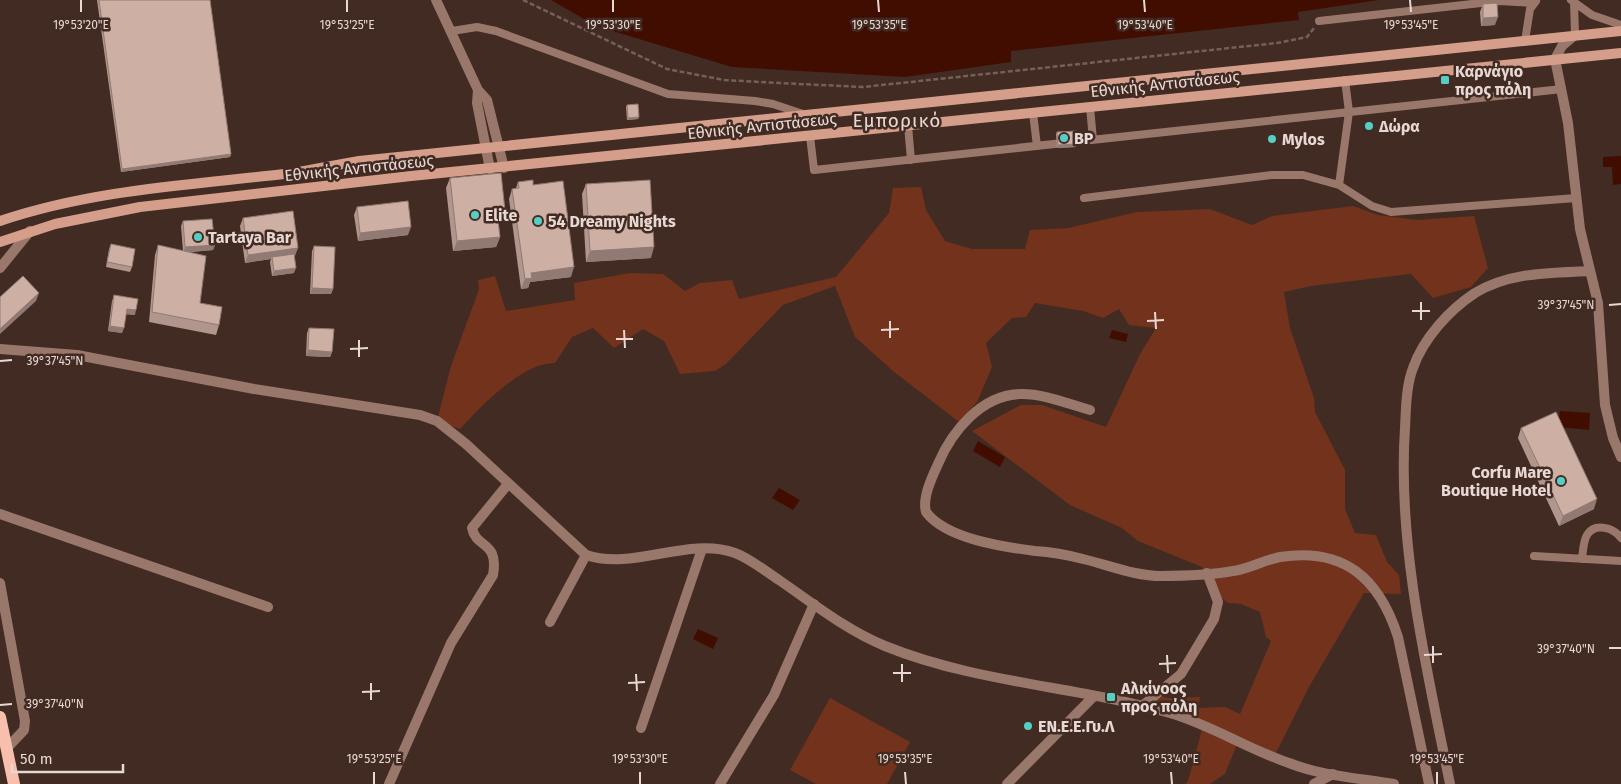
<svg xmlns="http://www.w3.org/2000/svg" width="1621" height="784" font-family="'Fira Sans',sans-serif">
  <rect width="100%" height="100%" fill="#422b23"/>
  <path fill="#72321c" d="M921 187 926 210 945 241 972 249H1025L1030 230 1068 228 1137 212 1210 209 1252 225 1272 216 1353 206 1378 215 1417 220 1474 216 1488 268 1471 287 1433 298 1411 274 1311 286 1284 292 1290 328 1314 398 1315 412 1345 470V509L1355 533 1376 535 1387 562 1399 575 1401 594 1364 593 1309 687 1276 753 1240 737 1225 774 1210 784H1185L1188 781 1204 722 1152 703 1161 696 1168 698 1200 697 1198 708 1225 707 1240 714 1271 641 1266 637 1260 612 1241 604 1228 603 1206 585 1202 567 1138 541 1122 528 1070 505 972 431 1021 405H1042L1106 427 1140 354 1156 328 1129 325 1119 309 1103 318 1083 311 1035 303 1026 317 1012 318 986 343 992 367 977 402 959 422 893 371 855 337 835 286 783 305 726 364 715 371 680 374 664 341 643 329 614 348 593 328 572 337 555 363C522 363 482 405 460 429L437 421 451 366 479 289 478 280 495 276 506 311 575 300 574 283 630 273 663 274 685 291 700 283 732 280 739 299 836 277 889 213 893 188Z
    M830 698 910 742 887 784H816L790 770Z"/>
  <path fill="#410d00" d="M551 0H1379L1298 12 1299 20 1011 51V62L905 77 732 67 596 26Z
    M1621 156V184L1613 185 1612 167H1603V157Z
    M1112 330 1128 334 1126 342 1109 338Z
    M1560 411 1590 413 1589 430 1558 427Z
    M978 441 1005 457 1000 467 973 451Z
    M779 488 800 500 793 510 772 498Z
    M698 629 718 638 713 649 693 639Z"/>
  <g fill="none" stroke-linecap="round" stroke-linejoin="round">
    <path stroke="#756059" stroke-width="2.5" stroke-dasharray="5 2.5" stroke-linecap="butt" d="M523 0 667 69 724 80 779 83 863 87 1277 43 1307 37 1314 28"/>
    <path stroke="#9a776b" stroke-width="8" d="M1571 0 1592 15 1621 25
      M1574 1 1575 35
      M1319 21 1499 1 1534 3
      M452 31 477 27 496 31 668 94 755 101 773 104 803 114
      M1525 41 1530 9 1536 1
      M1090 107 1093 140
      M1033 113 1037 146
      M908 126 911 160
      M810 136 814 170 1562 89
      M1339 185 1349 112 1345 80
      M1084 198 1272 175H1303L1339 185 1372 206 1391 212 1576 198
      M1534 556 1621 561
      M1582 559C1583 552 1583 542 1587 535 1595 522 1614 528 1621 538"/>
    <path stroke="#9a776b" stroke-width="10" d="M436 0 478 90 487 100 504 168
      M478 90 477 103 490 169
      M0 268 30 231
      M1090 410C1068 404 1045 394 1022 394 982 394 952 431 938 464 932 477 922 498 926 512 946 539 1004 547 1035 551 1051 552 1068 555 1083 559 1109 565 1134 576 1161 576 1184 576 1210 575 1233 571 1249 569 1264 560 1280 557 1344 547 1379 578 1398 637L1429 784
      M0 514 268 607
      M0 583 25 721 24 730 7 748
      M550 622 586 555
      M1142 706 1181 674 1214 619 1218 602 1207 573
      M641 728 702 549
      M389 784 451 643 493 575C499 540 476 549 472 528L508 484
      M720 784 774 695 814 604
      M1007 784 1094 696
      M1314 784 1333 774
      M1450 784C1427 670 1397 545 1405 428 1406 409 1406 386 1413 368 1423 339 1449 310 1475 293 1510 272 1550 273 1589 271"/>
    <path stroke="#9a776b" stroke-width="10" d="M1575 35 1562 46 1555 59 1568 123 1580 229 1598 303 1605 405 1613 438 1621 457
      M0 349 77 355 254 389 420 415 437 421 466 444 586 555C634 571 687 536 735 553 751 559 765 571 779 580 814 604 846 630 885 646 976 683 1076 686 1170 713 1211 725 1248 749 1289 763 1322 776 1359 778 1394 784"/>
    <path stroke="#d49e8b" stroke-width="10" d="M0 221C92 190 188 185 284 174 309 171 334 165 359 161L1621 31
      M0 242 55 224 140 207 411 176 1621 53"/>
    <path stroke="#f8bfac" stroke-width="12" d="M0 717 14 784"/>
  </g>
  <path fill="#b0968d" d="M97 0H210L231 154 230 157 121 172Z
    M1483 4 1495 25 1481 26 1480 12Z
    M627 105 639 117 638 119 627 120 626 107Z
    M1057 132 1077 144 1076 147 1057 148 1056 134Z
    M450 178 505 211 502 221 498 222 500 237 496 247 453 251 446 188Z
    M518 182 533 185 571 277 530 282 528 288 521 289 509 199 512 189 516 188Z
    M586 184 651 258 586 262 582 194Z
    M357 207 408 235 358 241 354 215Z
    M243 218 295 256H294V273L272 276 270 262 271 259 245 263 240 226Z
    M183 221 215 245 213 250 188 252 200 303 219 325 216 335 149 322 155 255 158 245 183 251 181 226Z
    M111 244 132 267 130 272 106 267 109 249Z
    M314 246 333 289 331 294H310L312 251Z
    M114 295 135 315 126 314 122 333 108 331 112 301Z
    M309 328 332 352 330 357 306 356 307 333Z
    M1521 428 1594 509 1559 526 1518 438Z"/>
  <path fill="#907a73" d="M1498 17 1495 25 1481 26 1483 18Z
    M639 117 638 119 627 120 628 118Z
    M1077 144 1076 147 1057 148 1058 145Z
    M231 154 230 157 121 172 122 169Z
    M505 211 502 221 494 222 497 212Z
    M411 227 408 235 358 241 360 233Z
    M500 237 496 247 453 251 457 241Z
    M215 245 213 250 183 253 185 247Z
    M654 247 651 258 586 262 590 251Z
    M298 248 295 256 272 259V257L271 259 245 263 248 255Z
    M574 267 571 277 530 282 528 288 521 289 525 279 531 273Z
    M296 268 294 273 272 276 274 271Z
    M312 288 333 289 331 294H310Z
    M39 293 36 301 0 334V329Z
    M127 309 136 310 135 315 125 314Z
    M110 326 124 328 122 333 108 331Z
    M308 350 332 352 330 357 306 356Z
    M1597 499 1594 509 1559 526 1563 516Z"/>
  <path fill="#cdafa4" stroke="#907a73" d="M99 0H210L231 154 122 169Z
    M1497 3 1498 17 1483 18V4Z
    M638 104 639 117 628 118 627 105Z
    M1077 131V144L1058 145 1057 132Z
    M501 173 505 211 497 212 500 237 457 241 450 178Z
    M533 180V185L563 181 574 267 531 273 532 278 525 279 512 189 519 188 518 182Z
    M650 180 654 247 590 251 586 184Z
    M408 201 411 227 360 233 357 207Z
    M293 211 298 248 248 255 243 218Z
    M212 219 215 245 185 247 183 221Z
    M111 244 135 249 132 267 107 262Z
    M158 245 206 256 200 303 222 307 219 325 152 312Z
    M314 246 335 247 333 289 312 288Z
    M294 254 296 268 274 271 272 257Z
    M23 276 39 293 0 329V297Z
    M114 295 138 299 136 310 127 309 124 328 110 326Z
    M309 328 334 329 332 352 308 350Z
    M1556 412 1597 499 1563 516 1521 428Z"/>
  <path fill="none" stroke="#e8d8d3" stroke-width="2" d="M81 0V12M347 0V12M613 0V12M878 0 879 12M1144 0 1145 12M1410 0 1411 12M1421 302V320M1609 305 1621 304M1412 311H1430M1155 312 1156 329M890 321V338M1147 321 1164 320M624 330 625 348M881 330 899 329M616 339H633M359 340V357M350 349 368 348M0 361 12 360M1433 646V663M1609 648H1621M1167 655 1168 673M1424 655 1442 654M902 664V682M1159 664 1176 663M893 673H911M636 674 637 691M371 683V700M628 683 645 682M362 692 380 691M0 705 12 704M374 772V784M640 772V784M905 772 906 784M1171 772 1172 784M1437 772V784"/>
  <g fill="#55cec6" stroke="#422b23" stroke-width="2">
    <rect x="1440" y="75" width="10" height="10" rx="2.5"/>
    <circle cx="1369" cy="126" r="5"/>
    <circle cx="1064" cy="138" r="5"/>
    <circle cx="1272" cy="139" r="5"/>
    <circle cx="475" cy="215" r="5"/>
    <circle cx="538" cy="221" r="5"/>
    <circle cx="198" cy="237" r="5"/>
    <circle cx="1561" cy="481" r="5"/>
    <rect x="1106" y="692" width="10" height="10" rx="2.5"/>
    <circle cx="1028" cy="726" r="5"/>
  </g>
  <g text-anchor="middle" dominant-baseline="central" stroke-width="5" stroke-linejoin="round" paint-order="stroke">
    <g font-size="16" font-weight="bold" fill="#e8d8d3" stroke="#422b23" text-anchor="start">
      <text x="1455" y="71">Καρνάγιο<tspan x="1455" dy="18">προς πόλη</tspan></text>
      <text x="1379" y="126">Δώρα</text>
      <text x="1074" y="138">BP</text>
      <text x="1282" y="139">Mylos</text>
      <text x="485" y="215">Elite</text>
      <text x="548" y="221">54 Dreamy Nights</text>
      <text x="208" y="237">Tartaya Bar</text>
      <text x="1551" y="472" text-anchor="end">Corfu Mare<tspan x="1551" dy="18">Boutique Hotel</tspan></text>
      <text x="1121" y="688">Αλκίνοος<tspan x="1121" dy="18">προς πόλη</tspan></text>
      <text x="1038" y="726">ΕΝ.Ε.Ε.Γυ.Λ</text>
    </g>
    <g font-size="16" fill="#e8d8d3" stroke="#422b23">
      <text transform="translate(1165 84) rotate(-6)">Εθνικής Αντιστάσεως</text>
      <text transform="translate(762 126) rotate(-6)">Εθνικής Αντιστάσεως</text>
      <text transform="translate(359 168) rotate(-6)">Εθνικής Αντιστάσεως</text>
    </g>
    <g font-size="19" letter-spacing="1" fill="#e8d8d3" stroke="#422b23">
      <text x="897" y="120">Εμπορικό</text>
    </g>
  </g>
  <g font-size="12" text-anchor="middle" fill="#e8d8d3" stroke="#422b23" stroke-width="5" stroke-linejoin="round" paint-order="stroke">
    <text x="81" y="29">19°53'20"E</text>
    <text x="347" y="29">19°53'25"E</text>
    <text x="613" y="29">19°53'30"E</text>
    <text x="879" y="29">19°53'35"E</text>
    <text x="1145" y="29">19°53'40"E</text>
    <text x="1411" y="29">19°53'45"E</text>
    <text x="1566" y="309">39°37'45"N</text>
    <text x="55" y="365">39°37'45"N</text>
    <text x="1566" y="653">39°37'40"N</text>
    <text x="55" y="708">39°37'40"N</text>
    <text x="374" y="763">19°53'25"E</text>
    <text x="640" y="763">19°53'30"E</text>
    <text x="905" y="763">19°53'35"E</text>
    <text x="1171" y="763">19°53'40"E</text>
    <text x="1437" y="763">19°53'45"E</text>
  </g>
  <path d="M12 764v8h111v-8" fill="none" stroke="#e8d8d3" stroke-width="2.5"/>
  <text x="20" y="764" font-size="15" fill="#e8d8d3" stroke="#422b23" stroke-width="4" paint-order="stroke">50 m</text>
</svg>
